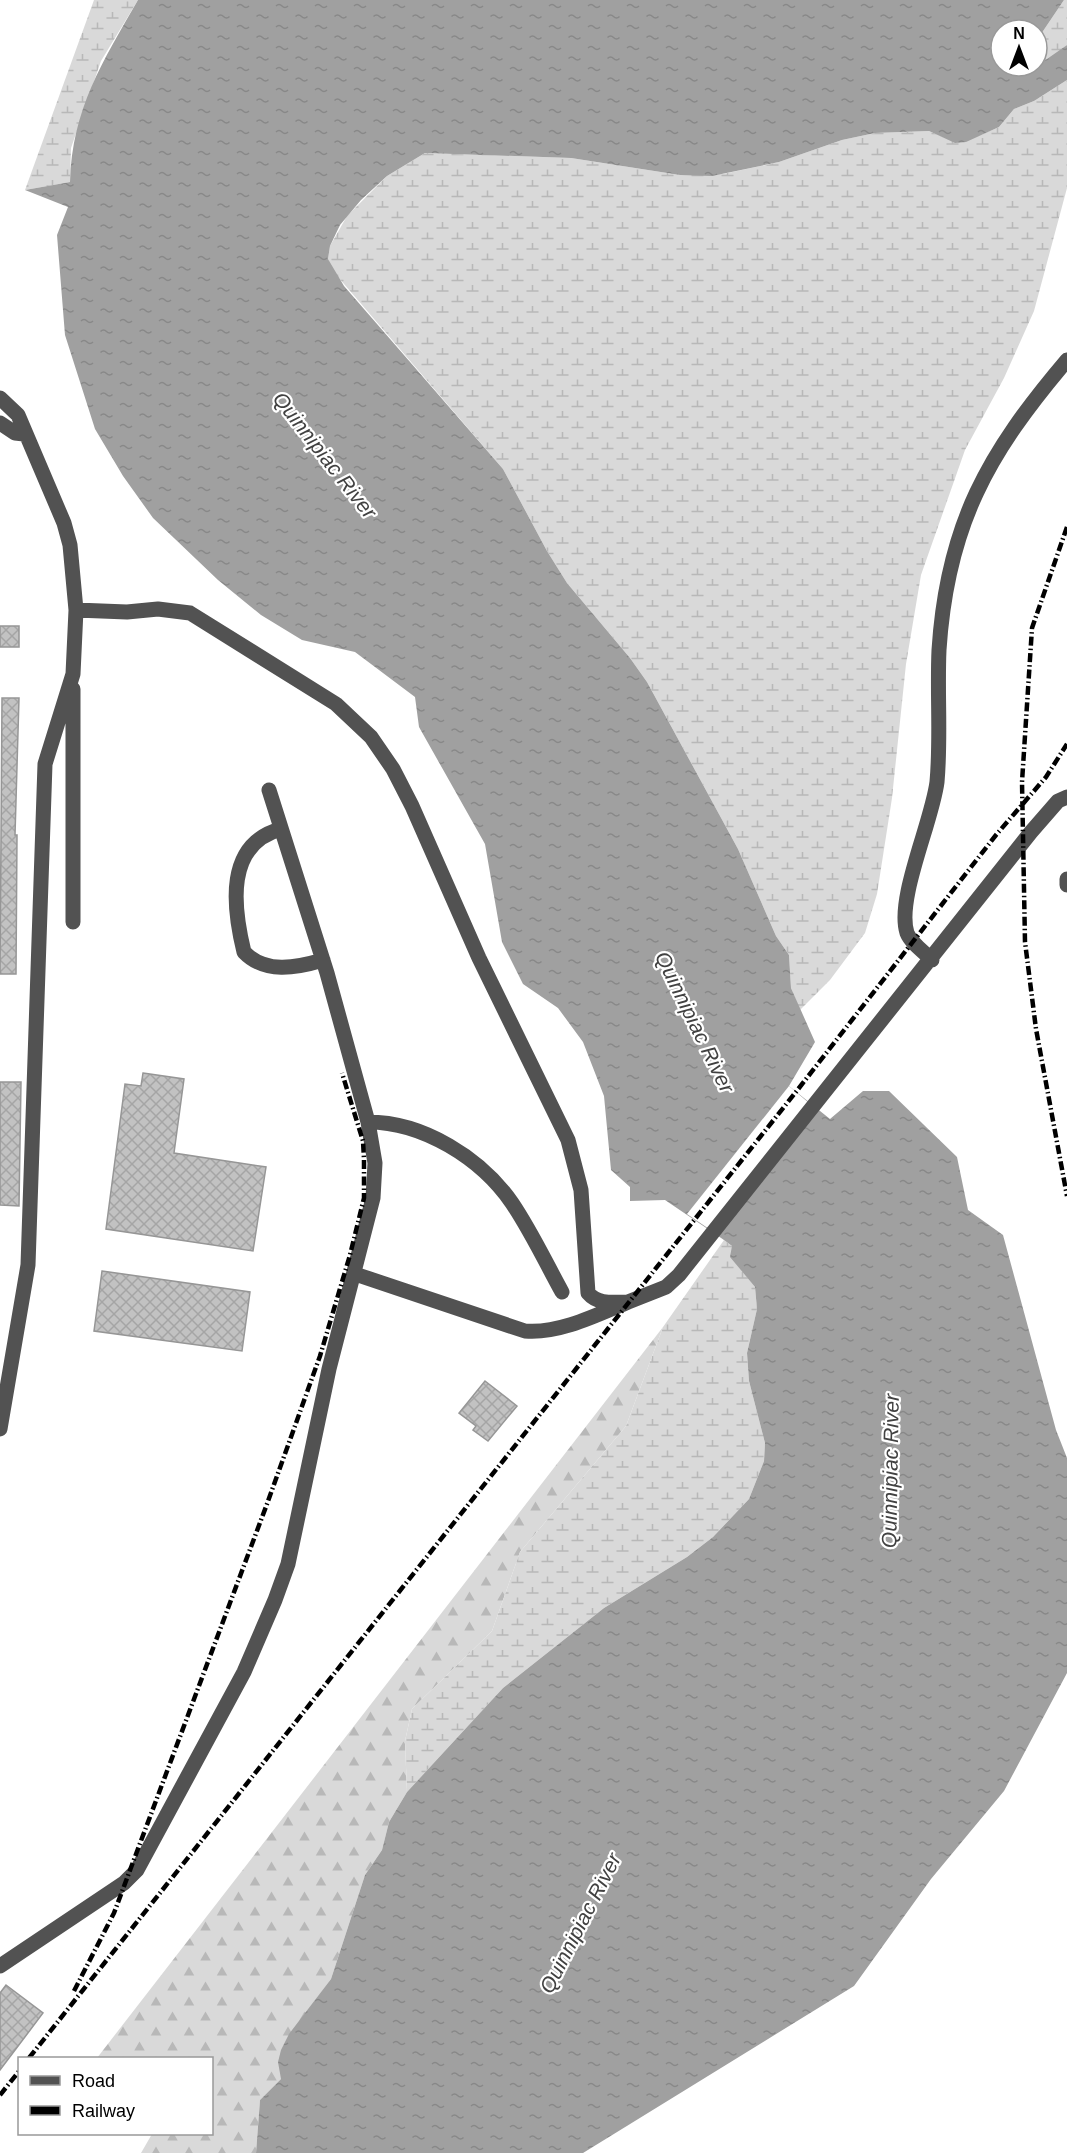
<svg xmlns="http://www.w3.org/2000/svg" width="1067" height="2153" font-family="Helvetica,sans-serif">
  <defs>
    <pattern id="forest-firs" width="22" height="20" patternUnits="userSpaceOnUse" patternTransform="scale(1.5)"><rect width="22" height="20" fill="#d9d9d9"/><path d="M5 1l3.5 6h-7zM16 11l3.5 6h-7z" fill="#b8b8b8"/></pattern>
    <pattern id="wetland-marsh" width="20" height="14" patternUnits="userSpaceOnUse" patternTransform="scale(1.5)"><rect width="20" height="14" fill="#d9d9d9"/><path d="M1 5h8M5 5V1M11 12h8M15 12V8" fill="none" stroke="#b8b8b8"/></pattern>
    <pattern id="water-ripples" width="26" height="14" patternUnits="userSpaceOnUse" patternTransform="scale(1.5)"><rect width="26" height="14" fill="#a0a0a0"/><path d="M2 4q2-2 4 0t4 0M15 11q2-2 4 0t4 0" fill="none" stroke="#888"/></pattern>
    <pattern id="building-cross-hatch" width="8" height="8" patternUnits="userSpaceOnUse" patternTransform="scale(1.5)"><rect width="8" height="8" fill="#c2c2c2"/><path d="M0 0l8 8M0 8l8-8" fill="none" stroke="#a5a5a5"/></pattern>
  </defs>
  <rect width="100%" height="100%" fill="#fff"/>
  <path fill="url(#forest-firs)" d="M663 1327 626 1426 520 1552 492 1631 412 1709 405 1741 407 1792 389 1822 382 1850 365 1875 331 1979 297 2025 281 2070V2079L260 2100 256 2153H141L152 2134H212V2058H97Z"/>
  <path fill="url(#wetland-marsh)" d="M94 0H138L101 61 71 148 70 182 25 190Z
    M1064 0H1067V45L1045 63 1037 64V40Z
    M1067 80V188L1034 311 1004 378 965 450 921 575 906 664 892 798 877 894 865 933 830 980 800 1010 791 988 789 955 776 936 738 849 647 682 630 658 567 583 547 551 503 469 332 270 328 259 330 246 347 216 387 176 425 153 571 158 680 175 723 174 779 162 842 140 875 133 929 131 950 140 981 135 999 127 1014 109 1034 101Z
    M724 1240 732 1246 738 1266 755 1287 757 1309 747 1353 749 1381 765 1443 764 1461 749 1499 713 1537 687 1557 604 1608 503 1688 407 1792 405 1741 412 1709 492 1631 520 1552 626 1426 663 1327Z"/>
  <path fill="url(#water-ripples)" d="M138 0H1064L1037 40V30H1001V66H1037L1067 45V80L1034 101 1014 109 999 127 966 142 955 143 929 131 875 133 842 140 779 162 712 176 680 175 571 158 425 153 387 176 361 200 340 225 330 246 328 259 344 286 503 469 547 551 567 583 630 658 647 682 738 849 776 936 789 955 791 988 815 1042 789 1086 830 1119 863 1091H889L957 1157 968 1210 1003 1235 1056 1430 1067 1458V1673L1004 1791 931 1879 854 1986 583 2153H256L260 2100 281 2079 278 2062 281 2050 289 2034 331 1979 365 1875 382 1850 389 1822 407 1792 503 1688 604 1608 687 1557 713 1537 749 1499 764 1461 765 1443 749 1381 747 1353 757 1309 755 1287 730 1257 732 1246 724 1240 665 1200 630 1201V1187L611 1170 604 1096 583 1042 558 1008 523 984 502 942 485 844 419 727 415 697 355 652 302 640 261 615 218 580 153 518 123 476 95 429 65 335 57 235 68 207 25 190 70 182C72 109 103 61 138 0Z"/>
  <path fill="#fff" d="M789 1086 816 1109 718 1235 687 1214Z"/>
  <path fill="url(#building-cross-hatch)" stroke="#969696" stroke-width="1.5" d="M0 626H19V647H0Z
    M2 698H19L15 835H17L16 974H0Z
    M143 1073 184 1079 174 1153 266 1167 253 1251 106 1229 125 1084 141 1086Z
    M0 1082H21L19 1206 0 1205Z
    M102 1271 250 1292 242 1351 94 1331Z
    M485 1381 517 1406 488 1441 473 1430 476 1426 459 1413Z
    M6 1985 43 2013 0 2070V1993Z"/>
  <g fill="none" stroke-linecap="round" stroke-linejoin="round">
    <path stroke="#525252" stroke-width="15" d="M0 398 18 415 64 523 70 545 76 610 127 612 158 609 190 613 336 704 371 737 393 769 412 806 479 958 568 1140 581 1190 588 1293C598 1305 614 1302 628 1302 597 1315 559 1334 525 1331L355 1274
      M0 423 15 433 24 434
      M281 829C225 844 233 907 244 952 265 974 296 968 323 960
      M1067 879V885
      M73 922V689
      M932 960C924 952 911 943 907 933 896 899 932 822 937 782 941 738 937 694 939 650 947 525 988 453 1067 360
      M368 1122C423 1122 481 1158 512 1203 531 1231 546 1263 562 1292
      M628 1302 666 1287 679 1275 1031 832 1058 801 1067 797
      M0 1429 28 1265 45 764 73 674 76 610
      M0 1966 124 1883 137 1870 244 1672 275 1600 288 1564 329 1369 373 1198 375 1163 368 1122 327 973 269 790"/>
    <path stroke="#000" stroke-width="4.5" stroke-dasharray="9 3 1.5 3" stroke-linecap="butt" d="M1067 527 1032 628 1022 782 1025 942 1036 1029 1067 1196
      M74 1991 114 1913 267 1504 320 1356 350 1255 364 1198V1159L363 1141 342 1073
      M29 2058 799 1088 996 835 1046 777 1067 744
      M0 2095 20 2070"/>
  </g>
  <g text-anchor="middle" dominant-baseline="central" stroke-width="4.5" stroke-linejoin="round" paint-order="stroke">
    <g font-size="21" font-style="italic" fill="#414141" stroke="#fff">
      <text transform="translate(325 455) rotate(52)">Quinnipiac River</text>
      <text transform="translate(695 1022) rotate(64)">Quinnipiac River</text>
      <text transform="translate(890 1471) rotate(-89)">Quinnipiac River</text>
      <text transform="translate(580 1923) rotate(-63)">Quinnipiac River</text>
    </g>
  </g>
  <rect x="18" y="2057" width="195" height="78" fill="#ffffff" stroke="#999999" stroke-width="1.5"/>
  <rect x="30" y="2076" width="30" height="9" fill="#525252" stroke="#999999" stroke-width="1.5"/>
  <text x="72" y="2087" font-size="18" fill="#000000">Road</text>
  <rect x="30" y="2106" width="30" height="9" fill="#000000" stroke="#999999" stroke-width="1.5"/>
  <text x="72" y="2117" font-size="18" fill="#000000">Railway</text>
  <g transform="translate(1019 48)"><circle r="28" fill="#ffffff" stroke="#999999" stroke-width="1.5"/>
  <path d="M0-4.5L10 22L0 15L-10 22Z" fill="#000000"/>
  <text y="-9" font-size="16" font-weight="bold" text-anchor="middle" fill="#000000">N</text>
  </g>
</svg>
